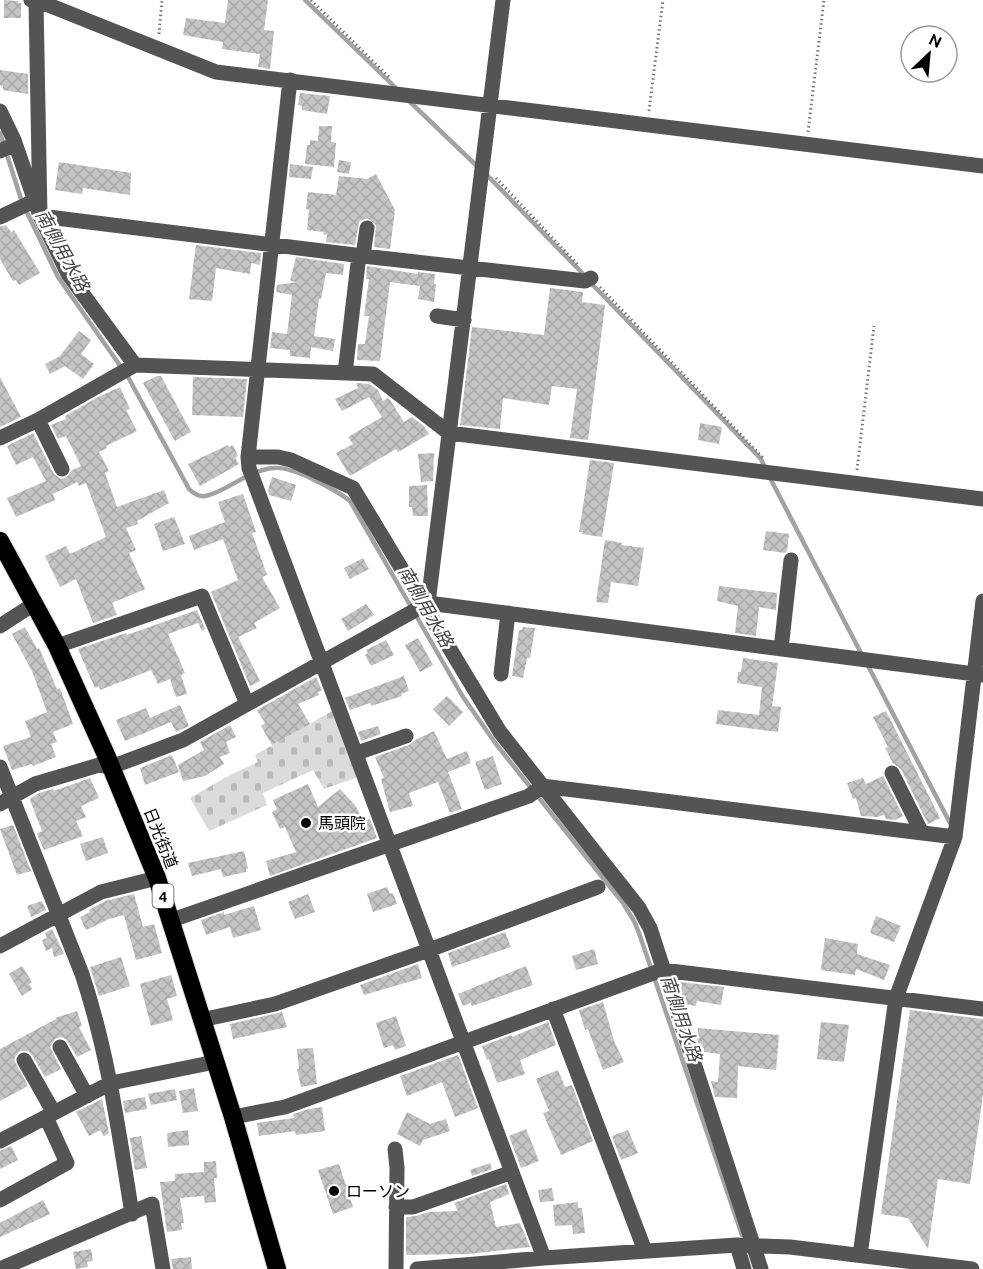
<svg xmlns="http://www.w3.org/2000/svg" width="983" height="1269" font-family="Ubuntu,'Noto Sans JP',sans-serif">
  <defs>
    <pattern id="cemetery-stones" width="16" height="16" patternUnits="userSpaceOnUse" patternTransform="scale(1.5)"><rect width="16" height="16" fill="#dbdbdb"/><path d="M2 7V4a2 2 0 0 1 4 0v3zM10 15v-3a2 2 0 0 1 4 0v3z" fill="#bababa"/></pattern>
    <pattern id="building-cross-hatch" width="8" height="8" patternUnits="userSpaceOnUse" patternTransform="scale(1.5)"><rect width="8" height="8" fill="#c4c4c4"/><path d="M0 0l8 8M0 8l8-8" fill="none" stroke="#a7a7a7"/></pattern>
  </defs>
  <rect width="100%" height="100%" fill="#fff"/>
  <path fill="url(#cemetery-stones)" d="M334 710 358 777 324 789 313 770 263 793 267 805 209 831 190 798 230 775 258 762 255 755Z"/>
  <g fill="none" stroke-linecap="round" stroke-linejoin="round">
    <path stroke="#a2a2a2" stroke-width="4.5" d="M305 0 398 90
      M408 100 478 167
      M0 133 22 202 58 277 128 377 189 489C193 493 199 497 205 496 227 492 247 470 274 468 293 466 336 490 350 501L463 697 496 744 623 903 634 921 639 933 742 1235
      M484 172 585 276
      M590 282 761 459 765 468
      M769 476 862 655
      M866 662 950 823"/>
  </g>
  <path fill="url(#building-cross-hatch)" d="M4 0 18 1V3H21V18H4Z
    M228 0H268L264 30 274 31 270 69 258 67 260 54 222 49 223 42 183 35 186 18 225 23Z
    M0 70 28 74V94L3 90V86L0 85Z
    M300 93 330 96 327 114 302 110V106L298 105Z
    M319 126H332L331 142 336 143 334 167 305 164 307 145H310V140L318 141Z
    M339 160 351 162 349 174 337 172Z
    M59 162 131 173 130 195 83 188 82 194 55 190Z
    M290 164 313 167 311 179 289 177Z
    M376 174 395 210 390 249 374 247 376 225 369 219H364L359 222 355 245 326 242 327 235 323 234 324 232 307 230 309 210 306 209 308 192 336 195 339 176 367 179Z
    M6 225 11 232 14 230 40 273 19 285 16 280 13 281 0 259V227Z
    M196 245 261 253 260 265 251 263 250 274 216 268 212 301 189 299Z
    M296 257 344 264 343 275 326 273 321 299H319L314 336 335 339 333 351 311 347 310 358 290 356V350L270 348 272 332 287 334 292 295 276 292 277 285 297 282 290 281Z
    M367 266 418 274V272L435 274 434 284H436L434 302 418 299 420 286 390 282 380 361 357 360 358 344H365L369 316H364L369 279H366Z
    M550 288 583 292 582 302 605 305 588 440 570 438 577 389 552 386 549 405 503 398 500 429 460 425 472 327 544 335Z
    M79 331 91 340 81 354 94 364 83 379 65 366 50 374 45 364 60 356Z
    M157 376H161L191 432 175 441 143 383Z
    M0 377 21 417 0 427Z
    M193 377 247 379 243 417 192 415Z
    M356 383 369 384 378 390 383 401 388 398 390 400 404 422 412 417 424 426 429 434 398 452 396 449 350 476 336 453 353 444 348 437 382 417 369 397 342 411 335 399 358 388Z
    M120 387 130 409 126 410 137 431 106 446 107 448 99 452 109 471 105 473 117 507 164 490 169 503 137 521 138 524 126 528 136 550 129 553 145 589 112 603 117 615 93 623 76 579 60 587 45 556 66 546 70 554 106 537 86 483 79 486 77 482 53 494 55 500 16 517 7 498 46 481 33 457 16 465 7 446 33 433 54 474 61 479 67 477 72 470 81 466 66 436 58 439 51 425 66 419 65 416 98 397Z
    M700 423 722 427 719 444 698 440Z
    M228 445 229 447 233 445 238 456 235 458 239 464 200 486 188 464Z
    M434 453 433 481 421 482 418 454Z
    M590 460 614 463 602 537 582 534 583 532H579Z
    M272 477 296 485 291 501 269 495 268 490Z
    M427 485 428 516H413L412 507H409V486Z
    M243 494 256 532 252 533 267 575 262 577 280 608 254 623 257 628 238 637 260 681 250 686 211 592 238 580 223 539 194 550 189 536 225 522 218 502Z
    M174 517 185 544 163 551 154 524Z
    M766 531 789 534 787 551 785 553 763 550Z
    M605 540 622 543V545L644 548 638 586 611 582 608 603 596 602Z
    M363 558 369 569 350 579 344 568Z
    M719 586 777 593 776 610 759 607 756 636 735 633 738 606 717 601Z
    M366 604 374 615 348 631 341 619Z
    M197 610 205 629 202 631 198 623 168 634 185 673 181 675 187 694 176 697 170 679 158 684 151 670 100 690 99 686 95 688 78 649 126 633 127 635Z
    M25 627 37 649 39 648 57 689 60 688 73 724 53 732 57 742 51 744 56 757 33 766 32 764 12 770 3 746 31 737 25 721 47 712 32 671 12 634Z
    M523 627 535 628 530 658H527L523 678 512 676 519 630H522Z
    M418 638 433 665 420 672 405 645Z
    M386 640 394 655 371 666 365 655 368 653 366 650Z
    M743 658 778 663 772 706 781 707 778 732 716 724 718 710 759 715 762 687 737 683 738 672H741Z
    M404 676 409 691 401 694 402 696 371 706 370 703 350 710 345 698Z
    M316 677 322 690 318 692 319 695 298 704 310 724 272 745 261 726 265 723 257 710Z
    M447 696 463 712 449 726 433 709Z
    M180 705 189 726 176 732 171 722 125 741 116 720 146 708 150 718Z
    M886 711 940 818 928 824 901 769 893 763 885 748 888 747 873 717Z
    M230 725 236 737 226 742 230 753 220 757 224 764 205 776 183 781 178 765 204 750 200 742Z
    M378 726 381 734 361 741 358 732Z
    M434 731 447 759 467 751 471 763 448 772 462 809 450 813 438 782 409 793 413 806 390 812 381 779 384 778 375 757 409 745 415 740Z
    M172 755 179 772 145 785 140 768Z
    M493 756 502 784 485 790 475 762Z
    M883 776 903 816 895 820 886 819 884 815 877 817 861 816 856 798 853 799 847 783 863 778 866 784Z
    M90 778 99 798 81 806 86 817 76 821 83 836 44 850 37 834 42 831 30 800 31 798 39 793 53 789 54 791Z
    M308 784 318 807 340 789 355 805 364 821 370 819 377 838 270 876 266 861 296 852 285 827 280 829 272 812 277 809 273 800Z
    M13 825 31 871 17 875 0 829Z
    M103 837 108 853 86 861 80 844Z
    M244 851 248 868 246 869V872L223 877 221 869 192 876 188 863Z
    M387 887 390 894 393 893 397 904 373 912 367 894Z
    M134 894 143 927 154 924 162 953 136 960 124 915 109 919 86 930 80 917 90 912 89 910 105 901Z
    M308 894 315 912 295 919 288 902Z
    M42 901 46 910 31 917 27 906Z
    M254 906 261 930 233 938 230 927 206 935 201 920 224 912V915Z
    M876 916 901 926 894 942 870 933Z
    M52 929 64 954 54 957 52 948 46 951 42 940 47 938 45 933Z
    M505 932 511 947 452 967 448 953Z
    M825 938 858 944 857 954 890 965 884 980 856 969 855 975 821 970Z
    M594 949 598 964 576 970 572 956Z
    M121 957 130 986 99 996 90 967Z
    M418 964 422 978 364 995 360 985Z
    M22 966 32 982 29 984 32 989 22 996 9 974Z
    M526 966 533 985 472 1006 471 1003 463 1006 458 994Z
    M171 975 177 996 167 999 173 1020 151 1026 140 984Z
    M680 982 724 987 721 1005 697 1001 696 1006 685 1004 679 987Z
    M603 1002 614 1041 624 1062 603 1070 588 1029 585 1030 579 1010Z
    M910 1010 983 1019V1095L970 1184 938 1179 928 1249 908 1218 881 1214Z
    M77 1011 82 1026 79 1027 91 1050 77 1057 66 1039 60 1037 55 1039 50 1047 61 1069 45 1077 32 1055 28 1051H20L16 1055 14 1060 28 1086 0 1101V1049L56 1019 55 1018Z
    M282 1012 287 1027 233 1039 230 1024Z
    M396 1016 406 1046 395 1050 393 1045 384 1048 376 1023Z
    M548 1022 556 1045 520 1060 525 1074 497 1083 489 1059 487 1060 482 1046 511 1035 512 1037Z
    M821 1022 849 1025 844 1062 817 1059Z
    M698 1028 779 1035 776 1070 738 1066 737 1098 715 1097 711 1081 718 1082 720 1054 704 1052V1048L699 1047 697 1040Z
    M313 1048 317 1084 301 1087 297 1069H299L297 1049Z
    M458 1055 478 1108 455 1117 442 1082 407 1096 400 1076Z
    M558 1070 565 1087 572 1085 593 1141 561 1155 543 1113 549 1111 536 1079Z
    M194 1088 198 1111 183 1113 179 1091Z
    M175 1089 177 1100 151 1105 148 1094Z
    M145 1097 147 1109 125 1113 123 1101Z
    M102 1099 109 1133 104 1136 100 1130 89 1136 76 1112Z
    M322 1107 325 1131 296 1135 295 1131 259 1136 257 1123 294 1118 293 1114 309 1109Z
    M407 1112 430 1124 446 1119 450 1131 423 1140 420 1146 397 1134Z
    M526 1129 539 1161 521 1168 509 1136Z
    M188 1130 189 1145 168 1147 167 1133Z
    M628 1130 638 1153 621 1160 612 1136Z
    M141 1136 147 1168 135 1170 130 1138Z
    M11 1146 18 1160 0 1169V1151Z
    M216 1161 217 1178H214L216 1202 205 1203 204 1196 180 1198 184 1223H181L182 1230 167 1232 160 1182 175 1181V1174L204 1172V1162Z
    M490 1163 492 1169 472 1176 470 1170Z
    M339 1164 353 1207 333 1214 318 1170Z
    M506 1184 509 1194 490 1202 496 1227 520 1223 530 1247 469 1254 406 1255V1217L416 1216 428 1212 458 1211 454 1203Z
    M552 1188 554 1201 540 1202 538 1190Z
    M43 1200 50 1214 0 1237V1223Z
    M578 1202V1208H582L585 1233 573 1234 572 1225 555 1226 553 1205Z
    M91 1249 93 1261 87 1262 88 1267 76 1269 73 1252Z
    M191 1257 192 1269H173L171 1259Z"/>
  <g fill="none" stroke-linecap="round" stroke-linejoin="round">
    <defs>
      <path id="highway" d="M0 541 57 646 107 757 157 878 233 1117 277 1269"/>
    </defs>
    <use href="#highway" stroke="#dbdbdb" stroke-width="20"/>
    <path stroke="#767676" stroke-width="3" stroke-dasharray="1.5 3" stroke-linecap="butt" d="M311 0 391 79
      M159 34 162 0
      M649 111 663 0
      M808 132 824 0
      M496 178 578 265
      M600 287 763 458
      M857 470 874 326"/>
    <path stroke="#545454" stroke-width="15" d="M31 0 36 2 40 216 68 274 135 365 373 374 449 433 983 499
      M36 0 216 72 983 166
      M290 80 248 457 249 468 544 1258
      M0 111 14 140 40 216 363 256 585 281 591 278
      M0 151 15 144
      M0 217 34 201
      M363 256 367 228
      M437 316 464 320
      M345 373 359 255
      M38 420 62 469
      M0 438 38 420 135 365
      M248 457H278L291 460 353 488 500 732 639 908 650 928 761 1269
      M428 603 983 675
      M0 626 34 604
      M57 646 202 596 247 704
      M781 649 791 560
      M501 674 508 613
      M357 753 406 736
      M0 767 82 974C108 1052 119 1133 132 1214
      M892 773 922 833
      M0 804 35 784 99 765 111 767 183 740 428 603 503 0
      M172 920 529 796 542 786 955 837
      M0 946 101 892 157 878
      M553 1009 645 1251
      M201 1020 275 1004 429 950 598 887
      M60 1047 87 1096
      M24 1060 54 1113
      M233 1117 285 1107 662 970 983 1009
      M0 1141 111 1083 215 1062
      M395 1149 397 1168 396 1269
      M0 1200 67 1163 46 1117
      M396 1207H413L512 1172
      M737 1245 744 1269
      M860 1255 896 998 955 837 983 601
      M0 1269 152 1204 163 1269
      M417 1269 544 1258 737 1245 790 1247 972 1269"/>
    <use href="#highway" stroke="#000" stroke-width="18"/>
  </g>
  <g fill="#000" stroke="#fff" stroke-width="2">
    <circle cx="306" cy="823" r="6"/>
    <circle cx="334" cy="1191" r="6"/>
  </g>
  <g text-anchor="middle" dominant-baseline="central" stroke-width="5" stroke-linejoin="round" paint-order="stroke">
    <rect fill="#fff" stroke="#4c4c4c" stroke-width="1.5" x="152.5" y="884" width="21" height="24" rx="4.5"/>
    <g font-size="15" font-weight="bold" fill="#000">
      <text x="163" y="896">4</text>
    </g>
    <g font-size="16" fill="#000" stroke="#fff" text-anchor="start">
      <text x="318" y="823">馬頭院</text>
      <text x="346" y="1191">ローソン</text>
    </g>
    <g font-size="16" fill="#000" stroke="#fff">
      <text transform="translate(161 838) rotate(68)">日光街道</text>
    </g>
    <g font-size="18" font-style="italic" fill="#434343" stroke="#fff">
      <text transform="translate(63 250) rotate(61)">南側用水路</text>
      <text transform="translate(426 606) rotate(60)">南側用水路</text>
      <text transform="translate(682 1018) rotate(71)">南側用水路</text>
    </g>
  </g>
  <g transform="translate(929 54) rotate(26)"><circle r="28" fill="#ffffff" stroke="#999999" stroke-width="1.5"/>
  <path d="M0-4.5L10 22L0 15L-10 22Z" fill="#000000"/>
  <text y="-9" font-size="16" font-weight="bold" text-anchor="middle" fill="#000000">N</text>
  </g>
</svg>
